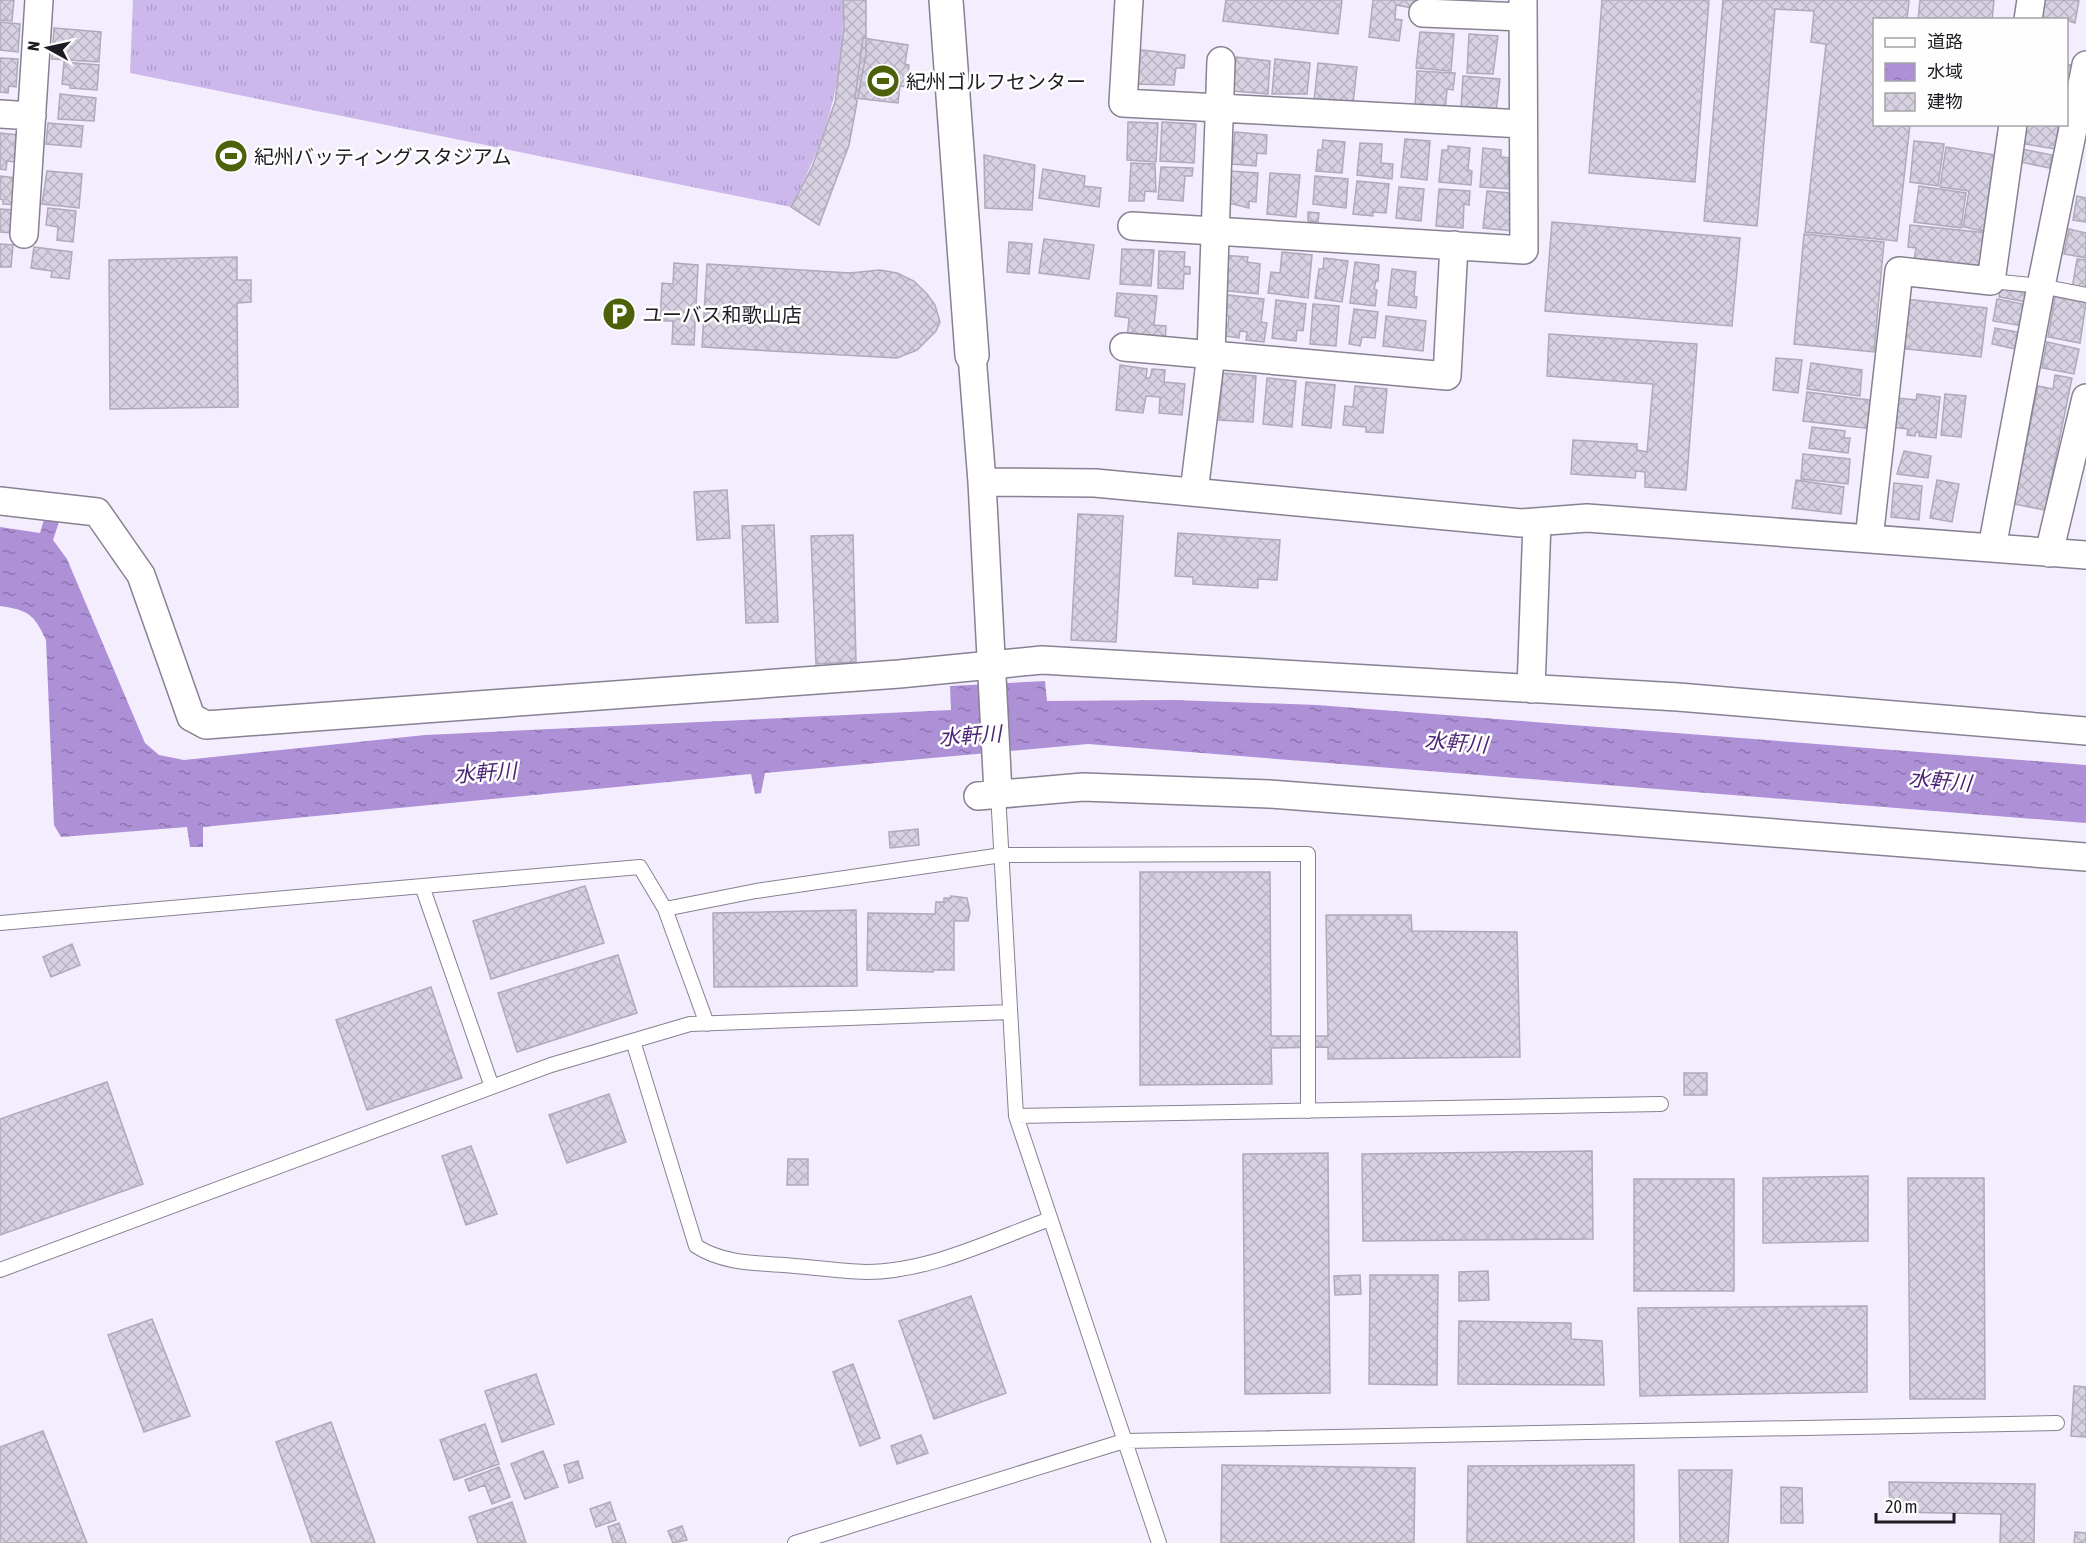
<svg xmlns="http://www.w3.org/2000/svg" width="2086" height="1543" font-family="'Asap Condensed','Noto Sans JP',sans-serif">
  <defs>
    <pattern id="grass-tufts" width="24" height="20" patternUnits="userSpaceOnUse" patternTransform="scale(1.5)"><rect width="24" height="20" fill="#cdb8ec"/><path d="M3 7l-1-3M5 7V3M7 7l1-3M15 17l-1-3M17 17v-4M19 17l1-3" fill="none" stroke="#b09eca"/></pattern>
    <pattern id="water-ripples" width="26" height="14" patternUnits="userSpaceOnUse" patternTransform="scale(1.5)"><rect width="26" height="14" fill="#ae90d7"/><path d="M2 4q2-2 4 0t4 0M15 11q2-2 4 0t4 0" fill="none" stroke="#8d75ae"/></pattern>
    <pattern id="building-cross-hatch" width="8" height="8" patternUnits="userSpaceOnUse" patternTransform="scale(1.5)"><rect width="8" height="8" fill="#d7d1e2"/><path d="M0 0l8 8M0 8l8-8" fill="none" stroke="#b8b3c2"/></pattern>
  </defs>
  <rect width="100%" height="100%" fill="#f4edfe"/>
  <path fill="url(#grass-tufts)" d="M133 0H843C845 80 827 137 791 207L130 73Z"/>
  <path fill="url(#water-ripples)" d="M45 516 60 519 53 540 67 559 145 743 159 755 184 760 425 735 951 710 950 686 1045 681 1047 701 1173 700 1317 705 2086 765V823L1088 744 765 773 761 793 755 794 751 774 203 827V847H190L187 827 61 837 54 825 46 640C34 614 28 610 0 606V527L40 533Z"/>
  <path fill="url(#building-cross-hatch)" stroke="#b0a9ba" stroke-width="1.5" d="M0 0H14L12 21 0 20Z
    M843 0H866V54L849 145 819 225 791 207 812 167 835 102 844 27Z
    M1226 0H1342L1338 34 1223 21Z
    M1373 0H1414L1413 8 1396 5 1395 19 1402 20 1399 41 1369 37Z
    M1602 0H1709L1695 182 1589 173Z
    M1723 0H1909L1907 20H1874V124H1910L1897 241 1805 232 1826 44 1811 42 1814 11 1775 9 1757 226 1704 221Z
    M1920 0H1994L1992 20H1918Z
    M2040 0H2079L2075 23 2066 20 2037 17Z
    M0 22 20 24 18 52 0 50Z
    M54 28 101 32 99 62 52 59Z
    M1420 32 1454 34 1451 71 1416 68Z
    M1469 34 1498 36 1493 74 1467 73Z
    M863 38 908 45 905 64 909 65 907 87 900 86 898 103 855 98Z
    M1133 49 1185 55 1184 68H1176L1174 85 1133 84Z
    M1236 57 1270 61 1268 94 1233 91Z
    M0 58 18 59 16 87 9 86 8 93 0 92Z
    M1275 59 1310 63 1307 94H1272Z
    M64 62 99 65 97 90 70 88V85L62 84Z
    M1318 63 1357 67 1353 104 1314 101Z
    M2066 64 2072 65 2070 77 2066 76Z
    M1417 71 1455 73 1453 90 1447 89 1445 112 1415 108Z
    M1463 76 1500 79 1496 112 1461 109Z
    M60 94 96 98 94 121 58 119Z
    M1128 122 1158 123 1156 162 1127 160Z
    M1162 122 1196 124 1194 163 1160 161Z
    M48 123 83 126 81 147 46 144Z
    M2022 124H2059L2055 149 2019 143Z
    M1235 132 1267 135 1266 154 1257 153 1256 166 1232 164Z
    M0 133 19 135 17 162 7 161 6 170 0 169Z
    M1405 139 1430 141 1427 180 1401 177Z
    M1323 140 1345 142 1342 173 1316 171 1318 150H1322Z
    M1914 141 1944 144 1938 186 1910 182Z
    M1360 143 1382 144 1381 163 1393 164 1392 179 1357 175Z
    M1448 146 1470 148 1468 170 1472 171 1471 185 1439 182 1442 150H1448Z
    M1946 147 1996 155 1984 231 1963 227 1969 191 1940 187Z
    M1483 148 1501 150V157L1509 158 1508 173H1513L1512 189 1480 187Z
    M2022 149 2052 155 2050 168 2020 162Z
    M984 155 1035 165 1032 210 985 208Z
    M1131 163 1155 164 1156 192 1145 191 1144 201H1129Z
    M1161 167 1193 168 1192 176H1185L1183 201 1158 199Z
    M1043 169 1085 176 1084 186 1101 188 1099 207 1039 198Z
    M47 171 82 174 79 208 42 204Z
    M1230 171 1258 173 1256 202 1249 201V208L1228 203Z
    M1270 173 1300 175 1296 217 1267 214Z
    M0 176 15 178 14 182 21 183 18 205 3 204V200L0 199Z
    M1315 176 1348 179 1346 208 1313 204Z
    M1357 181 1389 184 1386 213 1373 212V216L1353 214Z
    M1919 186 1966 193 1961 228 1914 222Z
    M1399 187 1424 189 1421 221 1396 218Z
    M1439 189 1470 191 1469 205 1464 204 1463 228 1436 226Z
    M1487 191 1521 194 1514 231 1483 228Z
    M2077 196 2086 198V222L2073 220Z
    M48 208 76 211 73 242 57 240 58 227 46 225Z
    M0 209 14 210 12 233 0 232Z
    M1308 212 1319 213 1318 222 1308 221Z
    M1552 222 1740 238 1732 326 1545 311Z
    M1910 225 1988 233 1984 269 1914 261 1916 248 1908 247Z
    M2069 229 2086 233V258L2064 254Z
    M1804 234 1884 242 1874 352 1794 344Z
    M1044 239 1094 245 1089 279 1039 273Z
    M1009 242 1032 244 1029 274 1007 272Z
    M0 244 13 245 11 267H0Z
    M34 247 72 252 69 279 51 277 52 271 31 268Z
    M1122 249 1154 250 1151 286 1120 284Z
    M1159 251 1185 252 1184 266 1190 267V274H1184L1183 289 1158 288Z
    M1282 252 1312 255 1308 298 1268 293 1271 272 1280 273Z
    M1220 255 1248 257 1247 262 1260 264 1258 294 1219 290Z
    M237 257V280H251V302L237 303 238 407 110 409 109 260Z
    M1324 258 1348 261 1342 302 1315 298 1319 269H1323Z
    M2077 259 2086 260V292L2072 289Z
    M1355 262 1379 265 1378 281H1376L1374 289 1377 290 1375 306 1350 303Z
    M674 263 698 265 694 345 672 344 673 321H660L662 283 673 284Z
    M707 264 850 273 880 270 897 273 914 281 927 294 935 305 940 322 936 331 917 350 897 358 702 347Z
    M1392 269 1416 272 1414 296 1417 297 1416 308 1388 305Z
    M2000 289 2028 293 2027 302 1999 297Z
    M1117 293 1157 296 1154 325 1166 326 1165 342 1127 339 1129 318 1115 316Z
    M1219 294 1264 299 1261 322 1267 323 1264 342 1246 340 1247 332 1240 331 1239 338 1219 335 1220 325 1228 326 1229 316 1216 314Z
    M2055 297 2086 303 2080 343 2048 337Z
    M1905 299 1987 308 1981 357 1899 348Z
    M1997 299 2033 306 2029 327 1993 321Z
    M1276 300 1306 304 1303 331 1297 330 1296 341 1272 338Z
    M1313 304 1339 306 1336 346 1310 344Z
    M1354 309 1378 312 1375 338 1362 337 1360 346 1349 344Z
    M1386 316 1426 321 1423 351 1383 346Z
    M1995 328 2023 333 2020 350 1992 344Z
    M1549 334 1697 344 1686 490 1645 487V472L1636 471 1635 478 1571 474 1573 440 1637 444V450L1647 452 1653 384 1547 376Z
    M2047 342 2079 349 2074 374 2042 368Z
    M1776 358 1802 360 1798 393 1773 390Z
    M1811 363 1862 370 1860 396 1807 389Z
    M1120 365 1147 369 1146 378H1150L1152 369 1165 370 1164 382 1185 384 1182 415 1159 413 1160 397 1146 396 1143 413 1116 410Z
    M1223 373 1256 376 1253 422 1219 420Z
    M2055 375 2072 378 2045 510 2014 504 2038 386 2053 389Z
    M1267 378 1296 381 1292 427 1263 424Z
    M1306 382 1335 385 1331 428 1302 425Z
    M1355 386 1387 389 1383 433 1366 432V427L1343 425 1345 406 1353 407Z
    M1807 392 1877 401 1873 429 1803 421Z
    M1917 394 1940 397 1936 438 1919 436V432H1916L1915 436 1907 435 1908 429 1892 427 1898 398 1916 400Z
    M1945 394 1966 396 1961 437 1941 435Z
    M1812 427 1845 431 1844 438H1850L1848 453 1809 448Z
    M1904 451 1931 456 1928 478 1897 474Z
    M1803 454 1850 459 1848 484 1801 479Z
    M1796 480 1844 487 1841 514 1792 508Z
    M1937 480 1959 484 1952 522 1930 518Z
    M1894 483 1922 486 1919 520 1891 517Z
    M727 490 730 538 697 540 694 492Z
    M1078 514 1123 516 1116 642 1071 640Z
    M774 525 778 622 746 623 742 526Z
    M1178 533 1280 540 1277 580 1258 579V588L1193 584V577L1175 576Z
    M853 535 856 662 816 664 811 536Z
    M918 829 919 845 890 848 889 832Z
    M1140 872H1270L1271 1036H1328L1326 915H1411L1412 931 1517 932 1520 1057 1328 1059V1047L1271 1048 1272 1084 1140 1085Z
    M585 886 604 943 491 979 473 921Z
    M951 896 967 898 970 912 968 921H954V970H933V972L867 970 868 913 935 914 936 902H944V898H951Z
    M856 910 857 986 714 987 713 913Z
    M72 944 80 965 51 977 43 957Z
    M618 955 637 1013 517 1052 498 993Z
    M431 987 462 1078 367 1110 336 1020Z
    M1684 1073H1707V1095H1684Z
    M107 1082 143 1184 0 1235V1119Z
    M609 1094 626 1142 567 1163 549 1115Z
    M471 1146 497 1214 466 1225 442 1156Z
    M1592 1151 1593 1239 1363 1241 1362 1154Z
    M1328 1153 1330 1393 1245 1394 1243 1154Z
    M788 1159H808V1185H787Z
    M1868 1176V1241L1763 1243V1178Z
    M1908 1178H1984L1985 1399H1910Z
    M1634 1179H1734V1291H1634Z
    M1488 1271 1489 1300 1459 1301V1272Z
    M1360 1275 1361 1294 1335 1295 1334 1276Z
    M1370 1275H1438L1437 1385 1369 1384Z
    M971 1296 1006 1393 934 1419 899 1321Z
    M1867 1306V1392L1640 1396 1638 1308Z
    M152 1319 190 1416 144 1432 108 1335Z
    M1459 1321 1571 1323V1339L1602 1341 1604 1385 1458 1384Z
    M853 1364 880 1438 860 1446 833 1372Z
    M536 1374 554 1424 502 1442 485 1391Z
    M2074 1386 2086 1387V1437L2071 1436Z
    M331 1422 375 1543H312L276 1442Z
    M485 1424 499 1464 454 1480 440 1440Z
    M43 1431 87 1543H0V1447Z
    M921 1435 928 1453 897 1464 891 1446Z
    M543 1451 558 1487 525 1499 511 1464Z
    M578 1461 583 1478 569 1483 564 1465Z
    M1222 1465 1415 1468 1414 1543H1221Z
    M1634 1465V1543H1467L1468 1466Z
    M499 1467 510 1497 492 1504 485 1485 469 1491 465 1480Z
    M1679 1470H1732L1728 1543H1680Z
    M1889 1482 2035 1484 2034 1543H2000L2001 1514 1890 1512Z
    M1781 1487 1802 1488 1803 1523H1781Z
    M512 1502 526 1543H478L469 1517Z
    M610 1502 616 1520 596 1527 590 1509Z
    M619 1523 626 1543H613L608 1527Z
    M682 1526 687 1540 673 1543 668 1531Z
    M2075 1532 2086 1533V1543H2074Z"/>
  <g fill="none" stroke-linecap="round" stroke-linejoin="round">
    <defs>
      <path id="service" d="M1991 281 2041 286 2086 295
        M998 793 1016 1116 1159 1543
        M422 886 492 1087
        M665 909 756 891 1002 855 1308 854V1111
        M0 923 640 867 665 909 707 1024
        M633 1041 696 1246C722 1263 754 1263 784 1265 811 1267 839 1271 866 1272 929 1272 992 1240 1050 1219
        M1016 1116 1661 1104
        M0 1270 551 1065 690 1024 1010 1012
        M795 1543 1124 1441 2057 1423"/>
      <path id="minor" d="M1129 0 1123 103 1523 124
        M1423 13 1523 17
        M2028 20 2031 0
        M0 114 32 116
        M1132 226 1524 250 1523 0
        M24 234 39 0
        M1124 347 1447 376 1454 245
        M972 355 982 482 998 793
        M982 482 1095 483 1521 523 1587 518 2086 555
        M1194 492 1211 354 1221 61
        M0 501 97 512 141 575 191 717 206 725 899 674 1042 660 1678 697 2086 731
        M1869 539 1899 271 1991 281 2013 124
        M1992 548 2041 286 2086 65
        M2049 553 2086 398
        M1531 689 1537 522
        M978 796 1083 787 1269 794 2086 857"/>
      <path id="tertiary" d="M946 0 972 355"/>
    </defs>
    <use href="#service" stroke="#878191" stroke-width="16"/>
    <use href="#minor" stroke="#878191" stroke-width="30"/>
    <use href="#tertiary" stroke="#878191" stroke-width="36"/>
    <use href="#service" stroke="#fff" stroke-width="14"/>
    <use href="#minor" stroke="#fff" stroke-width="27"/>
    <use href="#tertiary" stroke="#fff" stroke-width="33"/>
  </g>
  <defs>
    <symbol id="stadium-disc" viewBox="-11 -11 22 22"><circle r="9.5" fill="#4c6109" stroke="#fefefe"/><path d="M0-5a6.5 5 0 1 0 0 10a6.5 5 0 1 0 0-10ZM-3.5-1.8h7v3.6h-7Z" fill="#fff"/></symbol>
    <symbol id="parking-disc" viewBox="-11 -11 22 22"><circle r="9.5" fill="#4c6109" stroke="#fefefe"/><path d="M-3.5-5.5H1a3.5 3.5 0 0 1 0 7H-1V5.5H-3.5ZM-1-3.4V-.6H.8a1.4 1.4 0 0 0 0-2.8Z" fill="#fff"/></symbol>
  </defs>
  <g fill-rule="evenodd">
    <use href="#stadium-disc" x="864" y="62" width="38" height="38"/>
    <use href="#stadium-disc" x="212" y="137" width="38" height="38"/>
    <use href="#parking-disc" x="600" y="295" width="38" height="38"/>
  </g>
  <g text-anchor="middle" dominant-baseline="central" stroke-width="5" stroke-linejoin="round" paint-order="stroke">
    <g font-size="20" fill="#1e1c22" stroke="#fefefe" text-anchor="start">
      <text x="906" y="81">紀州ゴルフセンター</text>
      <text x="254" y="156">紀州バッティングスタジアム</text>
      <text x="642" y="314">ユーバス和歌山店</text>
    </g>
    <g font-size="21" font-style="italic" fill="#4b2274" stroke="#fefefe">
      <text transform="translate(970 735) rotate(-4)">水軒川</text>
      <text transform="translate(1456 742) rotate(4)">水軒川</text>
      <text transform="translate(485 772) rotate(-4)">水軒川</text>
      <text transform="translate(1940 780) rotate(5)">水軒川</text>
    </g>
  </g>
  <rect x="1873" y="18" width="195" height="108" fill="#fefefe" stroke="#a4a4a6" stroke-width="1.5"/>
  <rect x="1885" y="38" width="30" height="9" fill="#ffffff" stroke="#a4a4a6" stroke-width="1.5"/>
  <text x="1927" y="48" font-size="18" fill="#1e1c22">道路</text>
  <rect x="1885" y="63" width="30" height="18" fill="url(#water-ripples)" stroke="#a4a4a6" stroke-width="1.5"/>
  <text x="1927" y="78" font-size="18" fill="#1e1c22">水域</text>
  <rect x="1885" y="93" width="30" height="18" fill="url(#building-cross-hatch)" stroke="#a4a4a6" stroke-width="1.5"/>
  <text x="1927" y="108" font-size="18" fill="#1e1c22">建物</text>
  <g transform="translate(48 48) rotate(278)" stroke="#fefefe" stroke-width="4.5" paint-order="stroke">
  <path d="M0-4.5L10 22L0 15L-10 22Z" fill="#1e1c22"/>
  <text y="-9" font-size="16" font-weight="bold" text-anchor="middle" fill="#1e1c22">N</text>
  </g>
  <path d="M1876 1513v9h78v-9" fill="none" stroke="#1e1c22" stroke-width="3"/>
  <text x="1885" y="1513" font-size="18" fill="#1e1c22" stroke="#fefefe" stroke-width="4.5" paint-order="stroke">20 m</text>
</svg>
